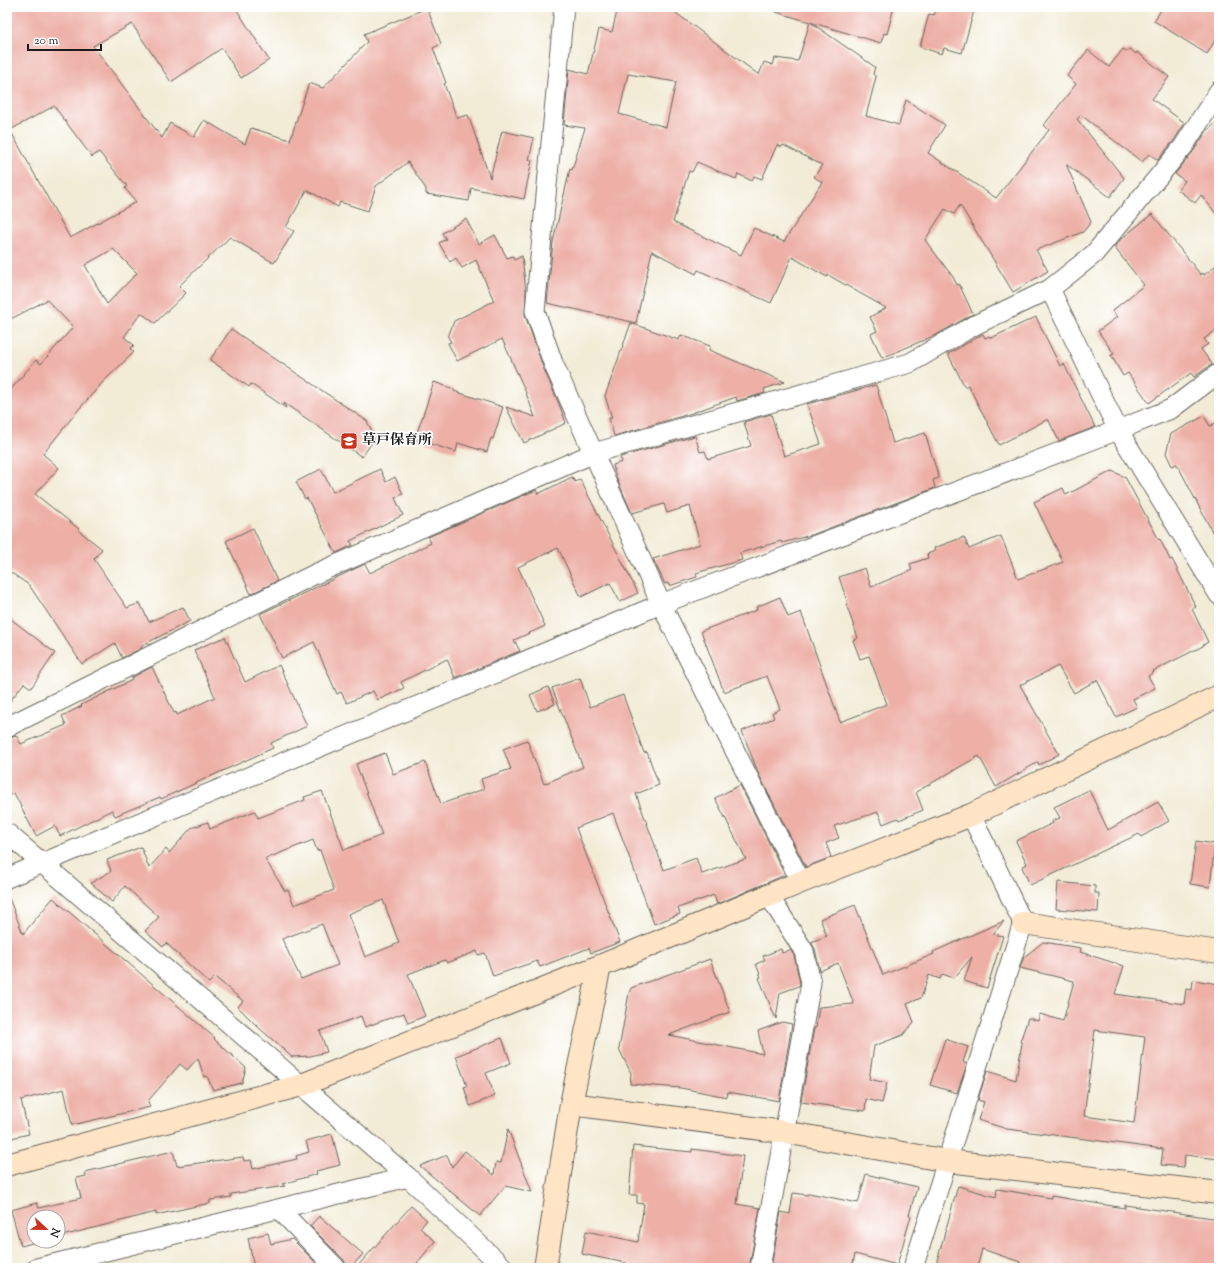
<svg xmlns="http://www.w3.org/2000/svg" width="1226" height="1275" font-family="'Sorts Mill Goudy','Noto Serif JP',serif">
  <rect width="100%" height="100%" fill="#fff"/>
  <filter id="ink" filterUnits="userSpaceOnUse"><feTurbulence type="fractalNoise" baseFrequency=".025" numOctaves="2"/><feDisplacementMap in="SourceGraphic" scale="8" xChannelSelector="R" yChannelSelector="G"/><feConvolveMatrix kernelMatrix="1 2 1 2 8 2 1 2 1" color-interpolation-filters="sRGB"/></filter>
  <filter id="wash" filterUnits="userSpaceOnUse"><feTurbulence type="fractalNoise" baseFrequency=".012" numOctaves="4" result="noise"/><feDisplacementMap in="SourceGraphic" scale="16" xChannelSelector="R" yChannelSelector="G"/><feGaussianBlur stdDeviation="0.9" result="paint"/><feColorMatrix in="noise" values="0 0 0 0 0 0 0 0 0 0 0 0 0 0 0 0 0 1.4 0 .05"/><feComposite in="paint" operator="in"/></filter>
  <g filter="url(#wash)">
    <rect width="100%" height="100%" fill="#f2ecd7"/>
    <g id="blocks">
      <path fill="#edafa6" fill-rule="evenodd" d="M7 7H235L269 60 241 78 222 48 171 82 132 24 93 46 162 138 170 123 194 137 204 120 245 144 251 128 290 140 309 83 323 88 367 42 364 34 427 8 441 44 433 48 446 83 444 84 457 118 468 115 490 178 502 131 534 138 529 160H532L524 199 471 188 469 201 426 194V189L408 162 376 186 368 211 340 202 338 207 307 190 286 227 294 231 274 263 230 237 179 286 186 293 155 323 141 313 124 337 134 345 130 349 134 352 103 382 79 409 43 454 59 468 35 494 79 529 78 530 102 549 94 559 127 608 140 603 149 622 183 607 190 621 141 646 142 648 122 658 115 643 82 664 29 585 7 570V394L36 360 41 364 73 327 47 300 7 321ZM54 106 92 157 99 152 127 186 125 188 136 202 70 238 10 130ZM113 249 137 273 107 304 85 265Z
        M618 7H668L759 75 764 62 773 65 775 58 798 61 810 22 875 67 873 74 876 77 866 116 899 125 906 100 945 125 928 153 996 198 1049 130 1044 125 1076 84 1067 76 1088 50 1109 67 1123 49 1127 51 1130 49 1136 54 1137 52 1169 77 1152 99 1185 123 1174 140 1158 160 1149 154 1142 162 1081 115 1077 119 1124 178 1110 197 1066 164 1091 222 1083 232 1036 250 1048 271 1013 292 960 205 954 214 945 209 925 240 953 277 957 285 959 284 973 314 938 334 882 358 871 334 877 331 870 317 886 308 828 275 827 277 792 257 771 303 698 270 696 274 652 251 636 323 547 303 553 242 570 169 572 170 585 128 564 125 569 69 588 74 599 29 612 32ZM628 74 676 82 666 127 619 114ZM777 145 782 147 783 145 822 165 814 177 822 182 784 242 754 228 741 255 673 222 689 171 692 172 697 162 736 179 738 174 752 181 754 176 762 179Z
        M777 7H894L887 34 884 33 881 43 776 12Z
        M938 7H975L962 53 944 48 942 54 920 47 929 14 934 15Z
        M1163 7H1219V34L1207 54 1154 21Z
        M1219 120V217L1201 195 1195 203 1178 190 1185 181 1175 174 1192 153 1207 131Z
        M1152 214 1201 275 1203 273 1204 275 1219 263V328L1204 339 1208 344 1201 349 1212 364 1194 377 1191 373 1149 403 1128 373 1123 376 1111 355 1114 354 1098 331 1117 317 1112 311 1144 285 1114 247 1122 238Z
        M466 219 479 244 495 235 507 258 513 256 514 260 522 256 526 291 525 315 543 367 561 409 566 423 524 443 506 407 535 417 524 388 502 339 457 361 448 343 451 342 448 337 454 321 494 301 476 260 462 268 456 258 450 262 439 243 446 239 442 233Z
        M1036 317 1060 366 1064 364 1095 427 1059 441 1048 419 999 445 968 385 965 387 948 354 983 334 985 338 990 336 991 338Z
        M631 323 679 340 681 335 710 346 709 350 785 382 764 389 765 393 737 401 736 397 689 414 614 436 609 418H612L605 396Z
        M231 329 367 421 375 438 362 457 284 403 286 408 251 384 249 387 210 360Z
        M434 382 454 389V391L503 407 493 439 491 438 487 452 458 443 456 452 415 439Z
        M876 385 893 443 925 433 939 478 933 480 935 488 814 534 782 543 781 541 740 553 742 560 696 573 697 577 669 586 668 583 665 584 653 559 700 544 690 506 667 513 664 504 632 513 616 477 613 465 622 462 620 457 695 436 700 452 705 451 708 459 751 446 744 422 771 414 784 456 821 444 807 404Z
        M1204 416 1210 426 1219 421V545L1177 464 1172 466 1166 453 1171 434Z
        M321 469 333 492 380 469 386 482 395 477 403 494 395 498 403 515 350 541 353 545 336 553 307 498 305 499 296 482Z
        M1112 471 1125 477 1159 540 1160 539 1170 560 1172 559 1196 607 1192 609 1208 642 1203 645V646L1153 671 1154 672 1148 676 1155 688 1133 699 1137 707 1116 717 1097 680 1074 693 1058 666 1020 685 1059 754 1039 765 1038 762 996 787 979 756 916 792 923 810 899 820 898 818 883 824 878 812 834 826 839 838 826 843 831 857 806 867 759 775 742 731 774 718 772 713 780 709 767 676 724 692 701 631 757 610 756 607 780 597 788 617 801 612 840 722 887 704 869 656 860 659 853 640 858 638 846 604H848L839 577 865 568 871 587 912 570 910 564 928 558 927 554 935 551 934 548 964 537 969 549 1001 536 1018 579 1063 562 1034 502 1063 488 1066 495Z
        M572 477 575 482 580 479 638 593 620 602 610 583 581 597 558 548 518 567 545 626 514 640 520 651 455 678 447 659 401 682 404 688 378 700 373 691 347 703 341 692 337 694 314 642 282 658 260 614 365 564 370 573 431 543 428 537 536 490 538 494Z
        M253 528 277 581 251 594 226 541Z
        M7 616 55 653 31 688 24 683 7 705Z
        M225 637 245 682 279 665 307 726 271 743 273 748 161 799 160 797 115 816 112 810 60 836 55 826 36 836 14 793 7 797V738L16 735 21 744 66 725 62 716 82 706 81 705 132 680 131 678 152 667 174 713 176 712 177 715 215 697 194 650Z
        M580 678 590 707 623 695 644 753 647 752 659 785 636 794 664 870 696 858 702 874 746 859 715 798 740 785 785 875 717 904 714 895 678 908 680 914 654 924 613 813 576 828 620 942 591 953 589 948 540 967 537 961 493 976 485 953 478 955 477 951 447 963 445 960 408 974 425 1016 408 1023 404 1013 365 1027 361 1016 320 1031 327 1052 310 1056 292 1057 258 1027 238 1007 243 1001 215 977 209 983 166 943 163 947 145 931 159 917 125 886 112 902 91 883 111 871 107 860 141 847 149 868 166 849 169 853 191 828 208 822 210 829 255 811 258 818 305 800 304 797 322 791 344 850 382 835 356 764 385 753 393 774 425 762 441 804 484 789 481 779 511 769 503 749 527 740 544 784 583 767 552 688ZM313 840 317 851 320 850 334 890 294 905 288 890 285 891 265 859ZM383 900 399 943 365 957 348 914ZM322 924 338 965 301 979 282 939Z
        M548 687 555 704 537 711 530 695Z
        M1089 790 1108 830 1158 802 1169 821 1141 837 1139 834 1030 885 1022 867 1027 864 1016 841 1053 823 1052 821 1060 818 1054 807Z
        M1196 841 1215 844 1210 887 1190 884Z
        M1058 882 1095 886V893H1099L1098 912 1056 909Z
        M7 898H9L23 934 53 898 215 1038 214 1039 246 1068 242 1083 213 1090 207 1076 204 1077 198 1058 187 1070 180 1064 148 1101 150 1107 72 1125 64 1089 21 1100 29 1134 7 1139Z
        M855 905 883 975 934 954 933 952 960 940 1004 921 993 934 1003 936 987 988 964 981 972 957 954 978 942 974 940 979 929 975 921 998 907 1004 914 1022 903 1035 874 1046 869 1079 887 1083 882 1103 866 1099 865 1111 801 1102 814 1028H816L819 1007 854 1004 838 963 820 971 815 949 811 942 827 936 820 919Z
        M1043 942 1081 948 1080 952 1124 966 1115 994 1184 1004 1186 989 1192 990 1193 980 1219 984V1159L1185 1155 1184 1167 1161 1165 1163 1149 1007 1129 978 1120 984 1102 978 1100 987 1071 1016 1080 1022 1043 1020 1042 1028 1018 1038 1021 1040 1014 1063 1021 1074 981 1020 968 1024 957ZM1095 1030 1145 1037 1134 1123 1084 1116Z
        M781 949 782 953 790 950 794 955 800 983 799 986 780 993 776 1019 759 978 761 977 756 964 765 960 763 956Z
        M710 959 730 1012 669 1035 763 1054 758 1031 782 1022 792 1024 779 1101 728 1092 727 1097 681 1088 630 1084 631 1073 619 1049 629 993 631 988Z
        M502 1038 511 1063 486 1073 495 1096 470 1106 464 1087 467 1086 456 1056Z
        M945 1039 968 1047 963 1062 967 1064 957 1093 930 1085Z
        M508 1129 532 1192 505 1186 480 1216 420 1166 447 1155 452 1167 465 1151 494 1175 496 1162 501 1163Z
        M332 1134 340 1165 316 1171 317 1174 282 1184 285 1186 231 1194V1197L210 1200V1203L156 1215V1212L58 1237V1217H34V1241H40L21 1246 11 1210 37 1203 39 1208 81 1198 76 1178 86 1176 85 1172 173 1151 177 1166 243 1157 244 1161 251 1160 253 1169 297 1159 296 1156 309 1152 306 1141Z
        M633 1146 692 1152V1149L743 1156 737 1204 760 1208 749 1268H621L626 1263 582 1254 586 1231 638 1242 644 1204 637 1203V1195H629Z
        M866 1174 917 1187 909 1215 911 1216 897 1265 855 1254 852 1268H771L781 1212 790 1214 793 1193 808 1195 809 1193 858 1203Z
        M958 1186 996 1197 997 1189 1051 1198V1196L1125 1208V1205L1219 1219V1268H1018L1020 1262 982 1249 977 1268H935Z
        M411 1206 427 1220 420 1228 435 1241 413 1268H356Z
        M319 1216 363 1254 350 1268H347L344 1260 310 1226Z
        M268 1233 271 1244 292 1239 321 1268H254L248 1238Z"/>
    </g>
  </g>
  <g filter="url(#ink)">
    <use href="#blocks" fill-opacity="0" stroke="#67655d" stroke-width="1"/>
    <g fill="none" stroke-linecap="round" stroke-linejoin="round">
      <defs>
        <path id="street" d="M564 7 535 311 553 363 661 604 801 882
          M1050 289 1118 430 1219 595
          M7 727 315 574 594 453 910 363 973 326 1050 289 1094 254 1183 147 1219 91
          M7 833 408 1177 504 1268
          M7 878 661 604 1118 430 1171 409 1219 373
          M279 1209 336 1268
          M37 1268 408 1177
          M760 1268 811 983 804 951 769 896
          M913 1268 1023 923 971 815"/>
        <path id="secondary" d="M1023 923 1219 952
          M571 1104 784 1132 948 1161 1219 1193
          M7 1165 302 1085 600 966 801 882 971 815 1219 696
          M545 1268 571 1104 600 966"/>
      </defs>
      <use href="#street" stroke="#67655d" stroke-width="21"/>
      <use href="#secondary" stroke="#67655d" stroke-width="24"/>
      <use href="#street" stroke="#fff" stroke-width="19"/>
      <use href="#secondary" stroke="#ffe4c6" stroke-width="22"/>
    </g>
  </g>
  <defs>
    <symbol id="school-square" viewBox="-11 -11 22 22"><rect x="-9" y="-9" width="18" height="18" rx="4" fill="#c8321e" stroke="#fff"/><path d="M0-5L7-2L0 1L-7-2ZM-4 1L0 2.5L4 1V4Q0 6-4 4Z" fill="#fff"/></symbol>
  </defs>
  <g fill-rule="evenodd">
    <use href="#school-square" x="339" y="431" width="20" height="20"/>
  </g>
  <g text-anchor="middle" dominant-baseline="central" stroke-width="3.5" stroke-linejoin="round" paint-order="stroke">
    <g font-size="14" font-weight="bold" fill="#1c1c1c" stroke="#fff" text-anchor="start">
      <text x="362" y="441">草戸保育所</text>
    </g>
  </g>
  <rect width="1226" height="1275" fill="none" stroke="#fff" stroke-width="24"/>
  <g transform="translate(46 1229) rotate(112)"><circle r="19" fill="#ffffff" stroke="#a4a4a4"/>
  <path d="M0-3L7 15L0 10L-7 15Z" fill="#c8321e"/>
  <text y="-6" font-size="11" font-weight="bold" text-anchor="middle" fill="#1c1c1c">N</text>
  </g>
  <path d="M28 44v6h73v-6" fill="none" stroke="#1c1c1c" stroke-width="2"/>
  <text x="34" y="44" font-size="12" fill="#1c1c1c" stroke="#ffffff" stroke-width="3" paint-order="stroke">20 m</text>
</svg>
